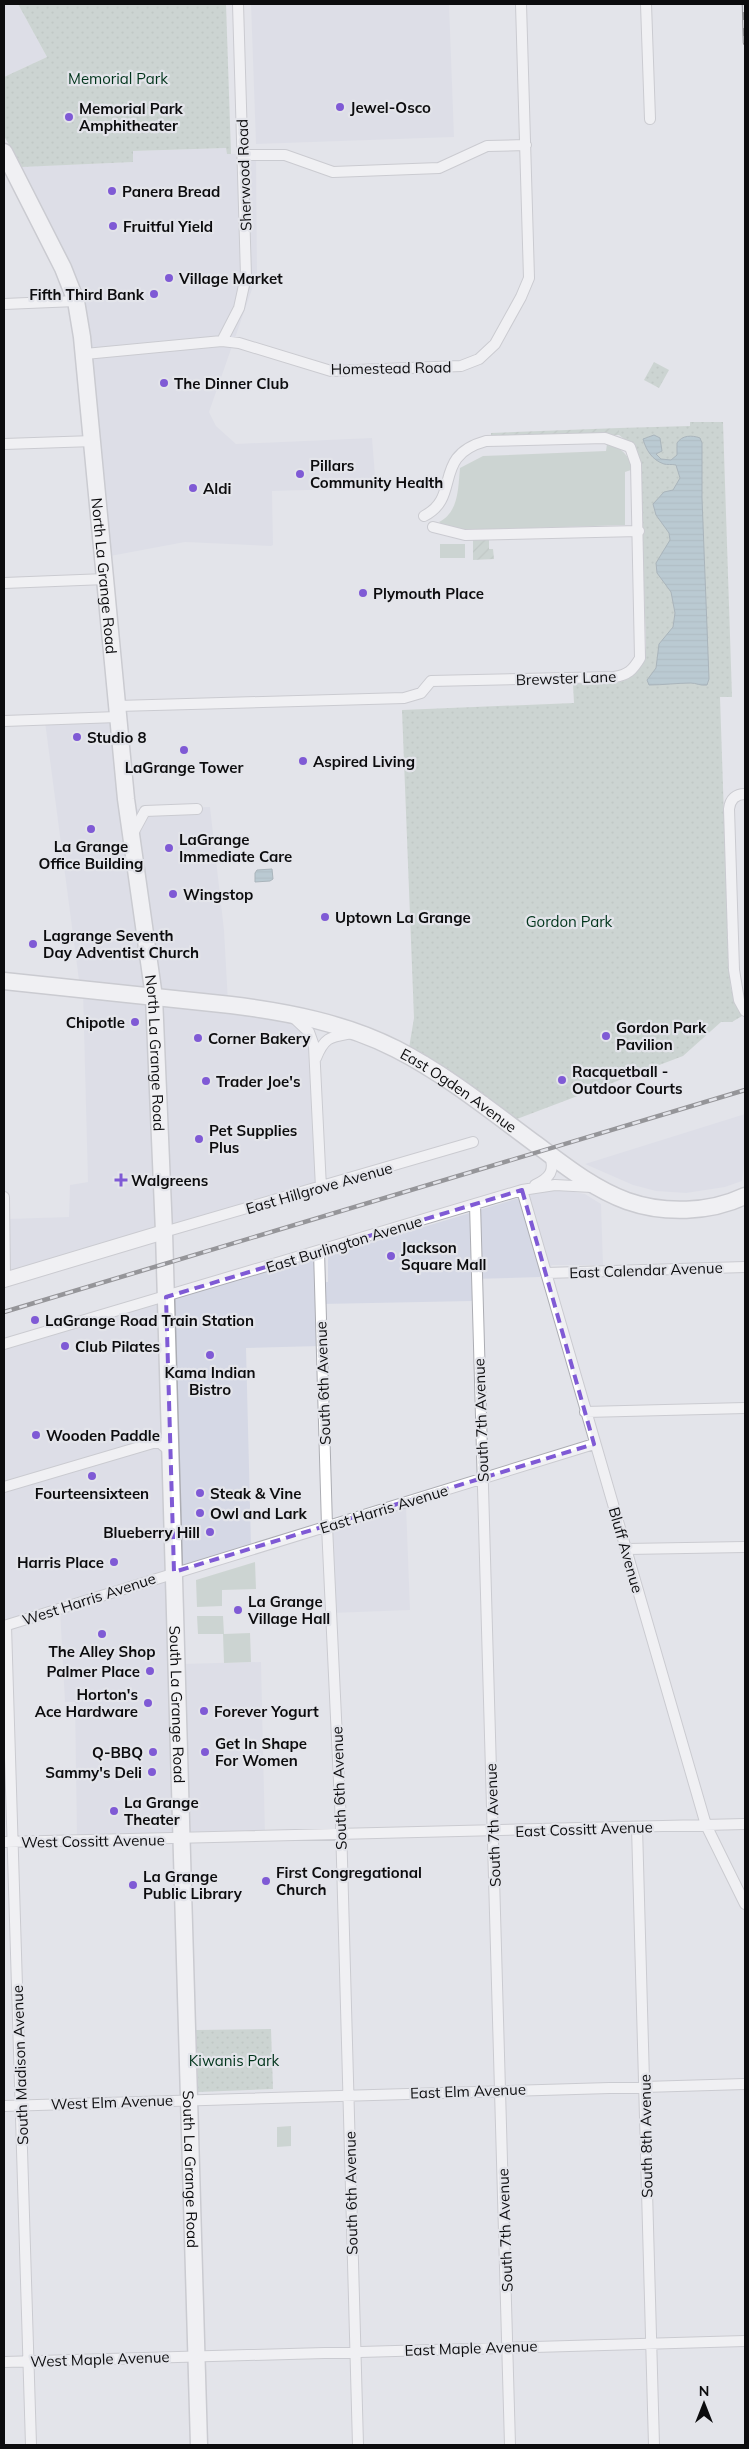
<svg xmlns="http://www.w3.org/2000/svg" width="749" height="2449" font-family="Mulish,sans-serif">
  <defs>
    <pattern id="park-dots" width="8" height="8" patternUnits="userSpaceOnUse" patternTransform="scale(1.25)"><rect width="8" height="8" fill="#b0c2b6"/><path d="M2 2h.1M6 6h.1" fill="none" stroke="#96a69b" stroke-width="1.8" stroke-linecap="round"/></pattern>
    <pattern id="garden-furrows" width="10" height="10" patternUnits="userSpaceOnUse" patternTransform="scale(1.25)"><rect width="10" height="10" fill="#b0c2b6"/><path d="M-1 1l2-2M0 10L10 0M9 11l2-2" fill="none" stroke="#96a69b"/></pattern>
    <pattern id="water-rules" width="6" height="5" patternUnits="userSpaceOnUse" patternTransform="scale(1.25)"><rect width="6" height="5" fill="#88aab6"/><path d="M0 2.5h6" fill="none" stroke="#74919b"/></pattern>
  </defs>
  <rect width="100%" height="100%" fill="#e3e4ea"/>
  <path fill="#d5d8e5" d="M4 4H18L47 57 4 77Z
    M251 4H449L454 137 256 144Z
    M226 148 228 154 256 153 257 275 209 412 216 426 236 444 372 438 376 488 272 491 273 545 271 546 185 542 105 557 78 301 14 167 133 162V151Z
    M116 720 151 996 80 988 45 722Z
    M210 807 224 930 228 1002 157 995 133 809Z
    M83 992 153 1002 162 1231 8 1273 7 1219 69 1217 70 1185 88 1182Z
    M157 1002 292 1018 314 1046 320 1186 166 1230Z
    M745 1114V1155L742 1181 725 1187 686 1193 656 1191 633 1185 585 1164Z
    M552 1188 585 1194 601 1204 603 1265H552L540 1277 472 1279V1301L321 1304V1282H328V1256Z
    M317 1254 320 1346 246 1348 251 1547 178 1568 169 1299Z
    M162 1301 167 1436 4 1484V1347Z
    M161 1442 170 1452 172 1571 4 1625V1489Z
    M406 1504 410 1610 332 1613 330 1528Z
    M172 1575 180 1836 77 1838 75 1702H65L60 1610Z
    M261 1662 265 1835 185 1836 179 1664Z"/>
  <path fill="#b0c2b6" d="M607 444C620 447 631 455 631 470L625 472V525L466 530 449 529 439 522C459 512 458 488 460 468L483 456 606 451Z
    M440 544H465V558H440Z
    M255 1562 256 1589 222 1590V1606L197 1607 196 1580Z
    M197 1616H223L224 1634 250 1633 251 1662 224 1663 223 1634H198Z
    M291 2126V2146L277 2147V2127Z"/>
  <path fill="url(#park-dots)" d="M18 4H226L231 154H227L226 148 133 151V162L22 167 4 136V77L47 57Z
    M654 362 669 370 659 388 644 380Z
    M690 422H723L732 697H720L729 967 731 989 742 1016 732 1022H721L683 1056 509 1122 408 1054 414 1018 402 710 574 703 573 684C611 683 639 691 646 646L640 466 628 442 619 435V428L690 426Z
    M271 2029 273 2089 198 2092 196 2030Z"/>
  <path fill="url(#garden-furrows)" d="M619 428V435L491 437V433Z
    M473 540H489V549H493L494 559 473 560Z"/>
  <path fill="url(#water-rules)" stroke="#637b84" d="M654 435 660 438 662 451 656 454 661 459 671 460 677 455V443C682 435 692 435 700 438L702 443V498L709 679 707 685C700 686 696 683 691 683 678 683 663 685 649 685L647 680 656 668 659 644 673 627 675 613 671 592 657 573 656 563 670 540 669 533 656 515 653 504 664 492 673 490 680 478 676 465C672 464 667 465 664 464 652 460 646 450 643 439Z
    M272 869 273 879 270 881 255 882V873L257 870Z"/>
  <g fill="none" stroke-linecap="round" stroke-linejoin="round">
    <defs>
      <path id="street" d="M646 4 650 119
        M243 155H285L333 172 439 168 487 146 526 145
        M4 304 76 301
        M222 341 239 308 246 276 238 4
        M85 354 222 341 239 343 331 371 461 366 479 359 495 344 521 297 529 278 521 4
        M4 444 94 441
        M433 527 465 535 639 531
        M4 583 106 579
        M117 706 404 698 421 693 431 681 614 677C628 675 633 670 640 658L636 464 630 447 605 438 486 441C431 456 462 497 424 516
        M4 721 118 717
        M745 794C736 794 730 799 729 809L734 970 739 1000 745 1011
        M132 835 145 811 197 809
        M293 1017 309 1032 314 1046 321 1188
        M316 1058C325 1036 331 1037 352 1033
        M535 1185C550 1178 555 1171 550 1155
        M522 1190 706 1825 745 1904
        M4 1197 5 1280
        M475 1204 510 2445
        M164 1232 473 1142
        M319 1251 327 1526 341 1824 358 2445
        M546 1273 745 1267
        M4 1344 522 1190 555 1185 592 1187
        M585 1412 745 1408
        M4 1487 153 1443H160L171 1452
        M627 1549 745 1547
        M4 1626 594 1444
        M6 1626 31 2445
        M637 1827 654 2445
        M4 1842 745 1824
        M4 2106 745 2084
        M4 2362 745 2341"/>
      <path id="secondary" d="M4 1280 164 1232"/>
      <g id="primary">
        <path id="s1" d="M4 152 63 268 76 301 82 337 126 799 154 997 164 1232 199 2445"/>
        <path id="s2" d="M4 981 231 1005C287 1012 345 1023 396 1049 447 1075 491 1111 537 1145 565 1166 594 1189 627 1201 664 1214 709 1213 745 1196"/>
      </g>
    </defs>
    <use href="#street" stroke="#acadb3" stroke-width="12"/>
    <use href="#secondary" stroke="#acadb3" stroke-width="16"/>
    <use href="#primary" stroke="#acadb3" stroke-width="19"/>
    <use href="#street" stroke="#fff" stroke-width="10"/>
    <use href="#secondary" stroke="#fff" stroke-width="14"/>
    <use href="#primary" stroke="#fff" stroke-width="16"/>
    <defs>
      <path id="rail" d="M744 4 745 43
        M4 1312 745 1090"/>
    </defs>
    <use href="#rail" stroke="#353538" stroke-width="4.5"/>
    <use href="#rail" stroke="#e3e4ea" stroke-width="2.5" stroke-dasharray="8" stroke-linecap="butt"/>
  </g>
  <path d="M0 0H749V2449H0ZM522 1190 594 1444 174 1572 166 1297Z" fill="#e3e4ea" fill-opacity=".55" fill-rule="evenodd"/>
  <path fill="none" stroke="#7f5ad5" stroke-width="4" stroke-dasharray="10 6" stroke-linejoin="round" d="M522 1190 594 1444 174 1572 166 1297Z"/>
  <g fill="#7f5ad5" stroke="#e3e4ea" stroke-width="2">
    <circle cx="340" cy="107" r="5"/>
    <circle cx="69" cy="117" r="5"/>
    <circle cx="112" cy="191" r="5"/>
    <circle cx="113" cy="226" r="5"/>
    <circle cx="169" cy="278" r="5"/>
    <circle cx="154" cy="294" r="5"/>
    <circle cx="164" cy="383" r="5"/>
    <circle cx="300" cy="474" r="5"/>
    <circle cx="193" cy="488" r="5"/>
    <circle cx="363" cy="593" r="5"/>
    <circle cx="77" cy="737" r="5"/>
    <circle cx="184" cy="750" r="5"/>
    <circle cx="303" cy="761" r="5"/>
    <circle cx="91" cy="829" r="5"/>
    <circle cx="169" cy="848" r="5"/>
    <circle cx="173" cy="894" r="5"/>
    <circle cx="325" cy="917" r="5"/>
    <circle cx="33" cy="944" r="5"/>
    <circle cx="135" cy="1022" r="5"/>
    <circle cx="606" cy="1036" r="5"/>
    <circle cx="198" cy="1038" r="5"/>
    <circle cx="562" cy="1080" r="5"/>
    <circle cx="206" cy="1081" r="5"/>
    <circle cx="199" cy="1139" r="5"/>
    <path d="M118.5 1172.5h5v5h5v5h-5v5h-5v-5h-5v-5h5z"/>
    <circle cx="391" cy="1256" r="5"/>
    <circle cx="35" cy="1320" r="5"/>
    <circle cx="65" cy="1346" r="5"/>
    <circle cx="210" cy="1355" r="5"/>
    <circle cx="36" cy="1435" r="5"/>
    <circle cx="92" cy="1476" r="5"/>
    <circle cx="200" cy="1493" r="5"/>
    <circle cx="200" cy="1513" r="5"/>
    <circle cx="210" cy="1532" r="5"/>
    <circle cx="114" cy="1562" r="5"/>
    <circle cx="238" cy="1610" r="5"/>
    <circle cx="102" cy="1634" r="5"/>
    <circle cx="150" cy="1671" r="5"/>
    <circle cx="148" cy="1703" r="5"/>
    <circle cx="204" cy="1711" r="5"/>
    <circle cx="153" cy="1752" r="5"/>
    <circle cx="205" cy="1752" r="5"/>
    <circle cx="152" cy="1772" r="5"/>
    <circle cx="114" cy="1811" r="5"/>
    <circle cx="266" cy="1881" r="5"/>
    <circle cx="133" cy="1885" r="5"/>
  </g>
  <g text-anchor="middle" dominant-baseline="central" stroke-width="4.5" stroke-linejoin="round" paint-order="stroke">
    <g font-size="15" fill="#00341b" stroke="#e3e4ea">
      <text x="118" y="78">Memorial Park</text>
      <text x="569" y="921">Gordon Park</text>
      <text x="234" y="2060">Kiwanis Park</text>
    </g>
    <g font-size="15" font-weight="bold" fill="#0c0c0e" stroke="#e3e4ea" text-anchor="start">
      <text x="350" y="107">Jewel-Osco</text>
      <text x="79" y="108">Memorial Park<tspan x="79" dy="17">Amphitheater</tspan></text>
      <text x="122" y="191">Panera Bread</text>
      <text x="123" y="226">Fruitful Yield</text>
      <text x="179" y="278">Village Market</text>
      <text x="144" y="294" text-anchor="end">Fifth Third Bank</text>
      <text x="174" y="383">The Dinner Club</text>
      <text x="310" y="465">Pillars<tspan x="310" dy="17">Community Health</tspan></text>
      <text x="203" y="488">Aldi</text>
      <text x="373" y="593">Plymouth Place</text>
      <text x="87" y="737">Studio 8</text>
      <text x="313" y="761">Aspired Living</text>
      <text x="184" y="767" text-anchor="middle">LaGrange Tower</text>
      <text x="179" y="839">LaGrange<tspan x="179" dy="17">Immediate Care</tspan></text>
      <text x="91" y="846" text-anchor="middle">La Grange<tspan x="91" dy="17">Office Building</tspan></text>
      <text x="183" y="894">Wingstop</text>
      <text x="335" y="917">Uptown La Grange</text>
      <text x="43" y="935">Lagrange Seventh<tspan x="43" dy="17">Day Adventist Church</tspan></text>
      <text x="125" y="1022" text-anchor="end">Chipotle</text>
      <text x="616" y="1027">Gordon Park<tspan x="616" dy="17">Pavilion</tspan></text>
      <text x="208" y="1038">Corner Bakery</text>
      <text x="572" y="1071">Racquetball -<tspan x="572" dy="17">Outdoor Courts</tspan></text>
      <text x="216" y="1081">Trader Joe's</text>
      <text x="209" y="1130">Pet Supplies<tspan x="209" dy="17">Plus</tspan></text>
      <text x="131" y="1180">Walgreens</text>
      <text x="401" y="1247">Jackson<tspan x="401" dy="17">Square Mall</tspan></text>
      <text x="45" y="1320">LaGrange Road Train Station</text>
      <text x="75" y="1346">Club Pilates</text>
      <text x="210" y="1372" text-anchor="middle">Kama Indian<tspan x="210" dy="17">Bistro</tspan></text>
      <text x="46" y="1435">Wooden Paddle</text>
      <text x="92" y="1493" text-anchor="middle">Fourteensixteen</text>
      <text x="210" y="1493">Steak &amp; Vine</text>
      <text x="210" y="1513">Owl and Lark</text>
      <text x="200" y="1532" text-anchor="end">Blueberry Hill</text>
      <text x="104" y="1562" text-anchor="end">Harris Place</text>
      <text x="248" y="1601">La Grange<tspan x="248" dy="17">Village Hall</tspan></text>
      <text x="102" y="1651" text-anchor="middle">The Alley Shop</text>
      <text x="140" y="1671" text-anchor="end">Palmer Place</text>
      <text x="138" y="1694" text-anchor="end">Horton's<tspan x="138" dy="17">Ace Hardware</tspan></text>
      <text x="214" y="1711">Forever Yogurt</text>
      <text x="215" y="1743">Get In Shape<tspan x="215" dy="17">For Women</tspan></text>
      <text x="143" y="1752" text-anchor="end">Q-BBQ</text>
      <text x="142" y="1772" text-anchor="end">Sammy's Deli</text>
      <text x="124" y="1802">La Grange<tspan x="124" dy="17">Theater</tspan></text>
      <text x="276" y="1872">First Congregational<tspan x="276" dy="17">Church</tspan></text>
      <text x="143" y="1876">La Grange<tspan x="143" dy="17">Public Library</tspan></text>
    </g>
    <g font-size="15" fill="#0c0c0e" stroke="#e3e4ea">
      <text transform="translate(244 175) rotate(-92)">Sherwood Road</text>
      <text transform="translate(391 368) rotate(-1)">Homestead Road</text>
      <text stroke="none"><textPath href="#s1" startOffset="442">North La Grange Road</textPath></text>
      <text transform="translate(566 678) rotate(-2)">Brewster Lane</text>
      <text stroke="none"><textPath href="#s1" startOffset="922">North La Grange Road</textPath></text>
      <text stroke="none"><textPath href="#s2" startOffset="475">East Ogden Avenue</textPath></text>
      <text transform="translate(319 1188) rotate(-16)">East Hillgrove Avenue</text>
      <text transform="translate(344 1244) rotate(-17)">East Burlington Avenue</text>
      <text transform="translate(646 1270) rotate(-2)">East Calendar Avenue</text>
      <text transform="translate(323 1383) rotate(-92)">South 6th Avenue</text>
      <text transform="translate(481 1420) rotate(-92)">South 7th Avenue</text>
      <text transform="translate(384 1509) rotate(-17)">East Harris Avenue</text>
      <text transform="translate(626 1550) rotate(74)">Bluff Avenue</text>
      <text transform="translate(89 1599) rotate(-18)">West Harris Avenue</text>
      <text stroke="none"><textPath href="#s1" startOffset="1574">South La Grange Road</textPath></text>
      <text transform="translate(339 1788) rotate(-92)">South 6th Avenue</text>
      <text transform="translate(493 1825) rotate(-92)">South 7th Avenue</text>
      <text transform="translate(584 1829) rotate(-2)">East Cossitt Avenue</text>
      <text transform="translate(93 1841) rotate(-1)">West Cossitt Avenue</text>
      <text transform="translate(20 2065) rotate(-92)">South Madison Avenue</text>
      <text transform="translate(468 2091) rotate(-2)">East Elm Avenue</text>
      <text transform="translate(112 2102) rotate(-2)">West Elm Avenue</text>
      <text transform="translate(646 2136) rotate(-91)">South 8th Avenue</text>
      <text stroke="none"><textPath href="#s1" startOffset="2039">South La Grange Road</textPath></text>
      <text transform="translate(351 2193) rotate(-91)">South 6th Avenue</text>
      <text transform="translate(505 2230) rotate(-92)">South 7th Avenue</text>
      <text transform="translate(471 2348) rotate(-2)">East Maple Avenue</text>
      <text transform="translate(100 2359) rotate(-2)">West Maple Avenue</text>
    </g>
  </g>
  <rect width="749" height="2449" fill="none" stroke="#0c0c0e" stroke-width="10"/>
  <g transform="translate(704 2404)" stroke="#e3e4ea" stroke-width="4" paint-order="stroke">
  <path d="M0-4L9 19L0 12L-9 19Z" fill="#0c0c0e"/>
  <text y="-8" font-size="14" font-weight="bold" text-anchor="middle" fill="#0c0c0e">N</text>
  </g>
</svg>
